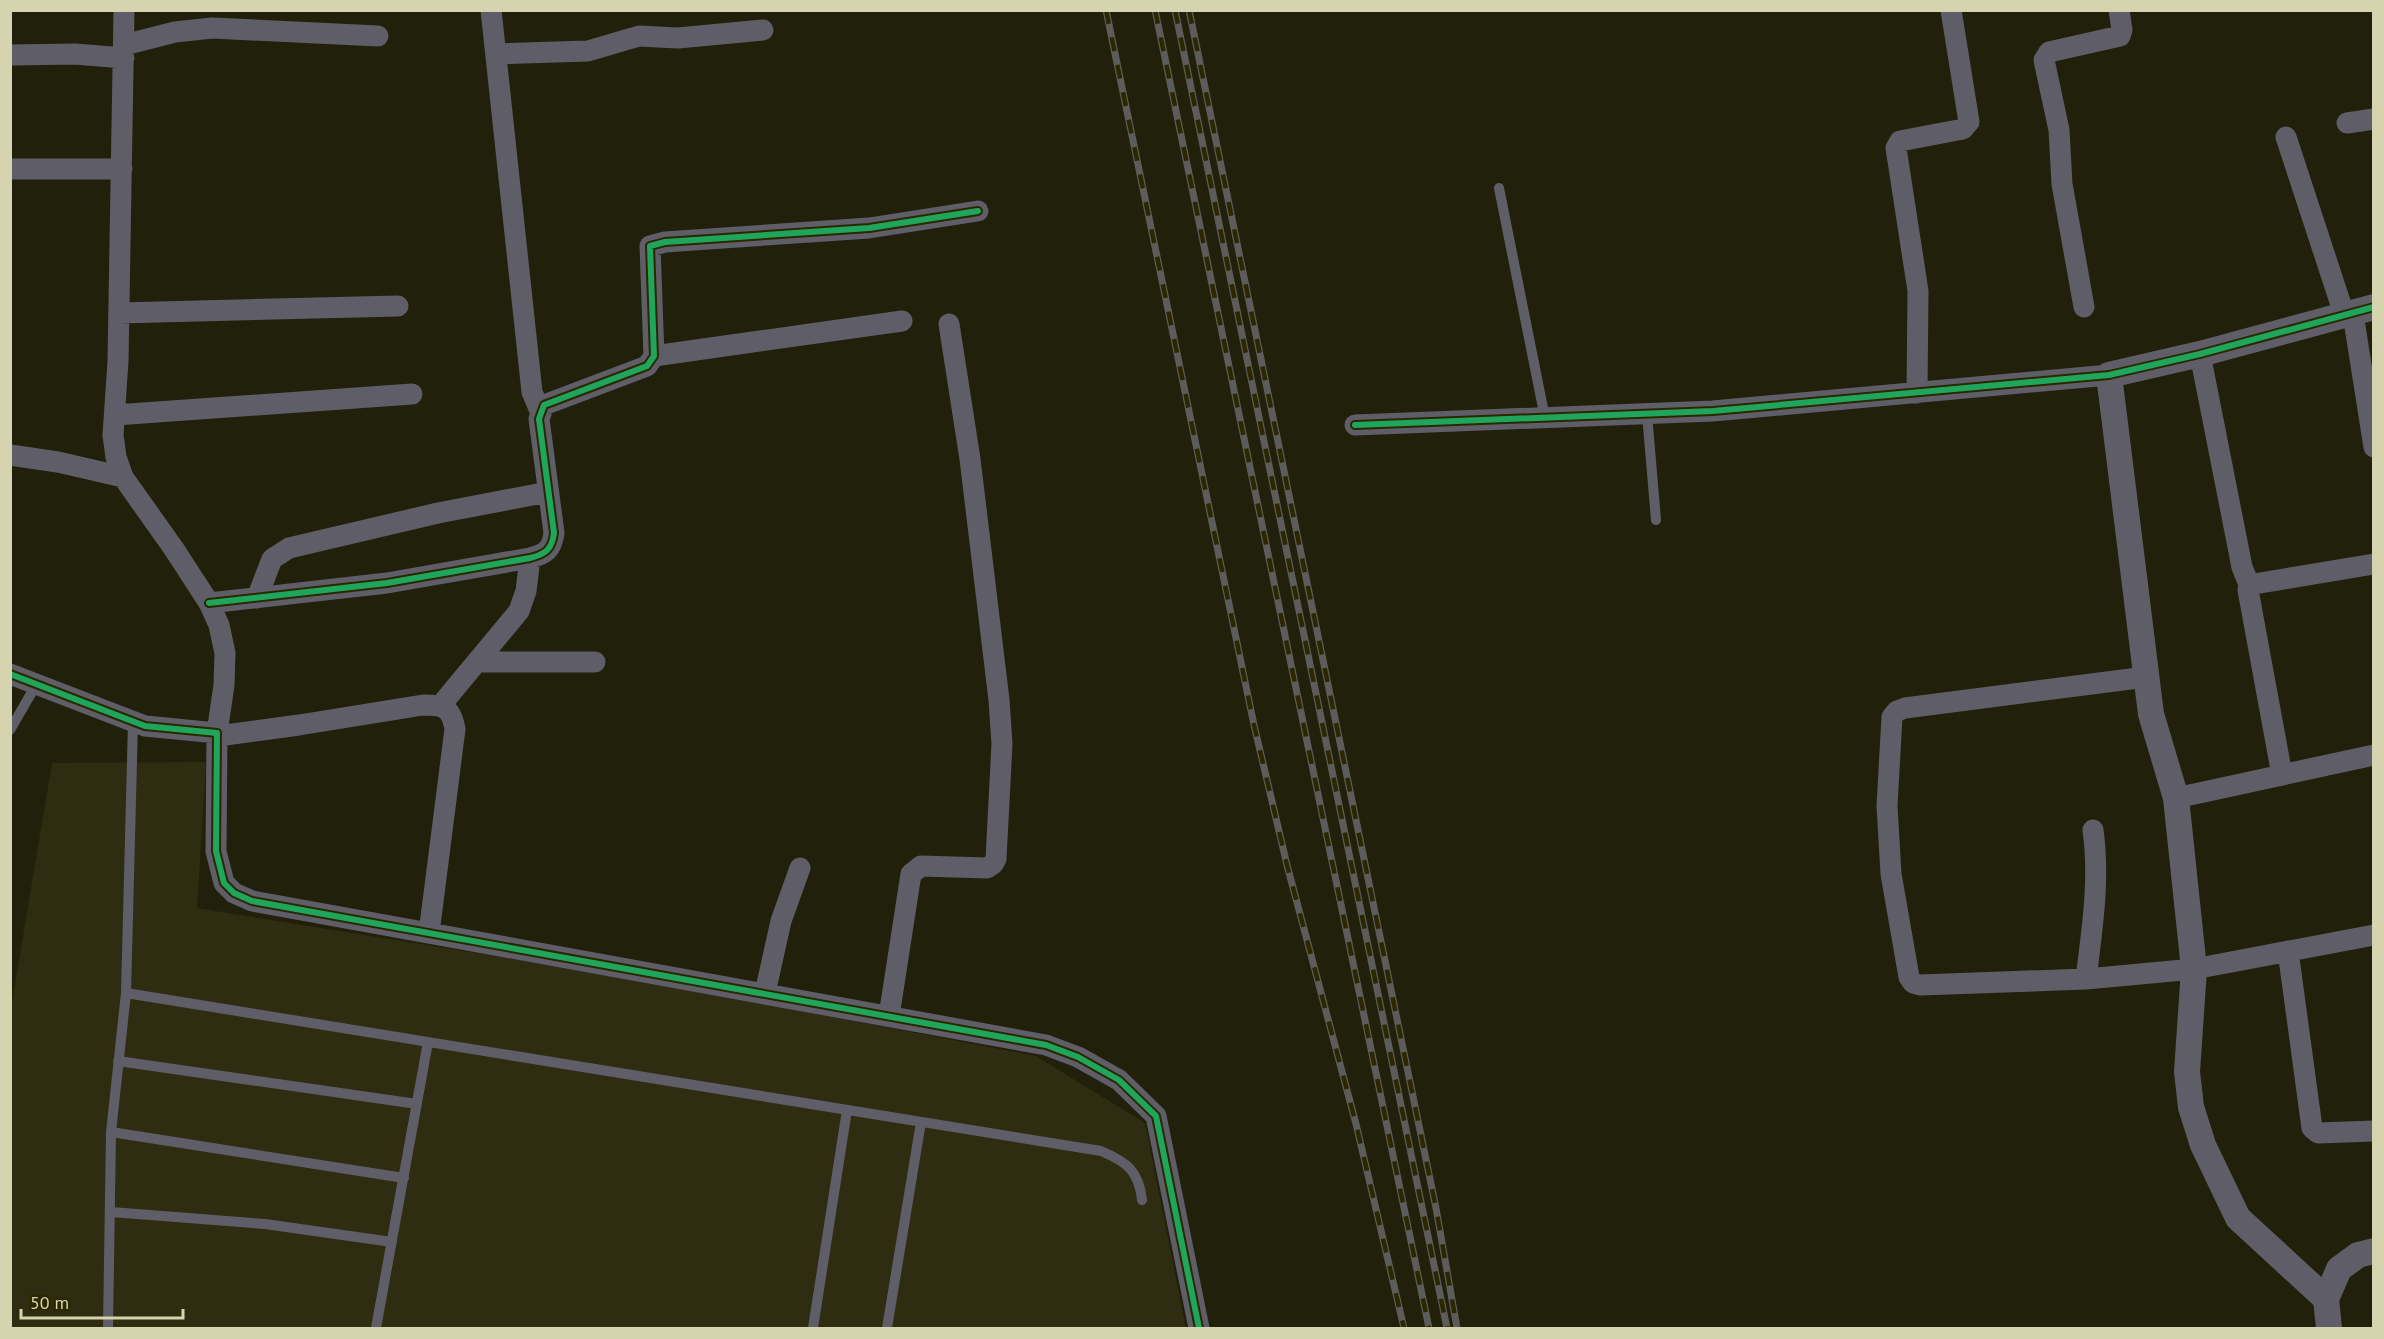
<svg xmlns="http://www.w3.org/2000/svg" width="2384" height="1339" font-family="'PT Sans',sans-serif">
  <rect width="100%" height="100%" fill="#21200a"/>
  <path fill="#2e2c11" d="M206 762 197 908 624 977 1036 1056 1145 1123 1186 1328H11V1008L52 763Z"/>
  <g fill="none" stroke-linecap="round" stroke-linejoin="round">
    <path stroke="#5f5e68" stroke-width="10" d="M1499 188 1545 418
      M1647 414 1656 520
      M10 730 36 685
      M126 993 1101 1151C1127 1162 1139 1171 1142 1200
      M118 1061 417 1104
      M111 1132 404 1178
      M111 1212 265 1224 392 1242
      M108 1328 111 1132 126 993 133 722
      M376 1328 428 1042
      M813 1328 847 1110
      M887 1328 921 1122"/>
    <path stroke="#5f5e68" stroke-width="21" d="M124 10 118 361 113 435 116 457 123 477 174 549 209 603 219 625 225 653 224 685 217 733
      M491 10 532 392 540 411
      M124 45 175 32 212 28 378 36
      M496 54 588 51 639 36 678 38 763 30
      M10 55 75 54 124 58
      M2347 123 2374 119
      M2286 137 2345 317
      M10 169H122
      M2084 307 2062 184 2059 130 2044 60 2049 52 2120 36 2122 30 2119 10
      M119 313 398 306
      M2353 314 2374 447
      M2200 354 2242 567 2250 587
      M654 356 902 321
      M1917 393 1918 291 1896 148 1900 141 1963 129 1969 122 1951 10
      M115 415 412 394
      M1355 425 1713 411 2109 375
      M10 455 58 462 123 477
      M257 598 272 559 289 548 438 513 548 492
      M209 603 387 583 530 558C546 554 552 549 554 533L539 419 544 405 647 366 654 356 650 246 665 242 869 228 978 211
      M478 662H595
      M10 674 145 726 217 733 216 851 224 883 234 893 252 901 1046 1045 1078 1057 1119 1080 1156 1116 1199 1328
      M2146 677 1905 708 1897 711 1892 717 1887 806 1891 874 1909 977 1913 983 1920 985 2086 979 2194 969 2374 935
      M441 705 519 611 526 591 530 558
      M218 736 299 725 423 705C444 705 451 707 455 729L429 933
      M2282 775 2248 590 2254 584 2374 564
      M2176 798 2374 755
      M2288 951 2312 1128 2318 1133 2374 1131
      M2086 979C2092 929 2100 880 2093 830
      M765 993 781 921 800 868
      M889 1016 911 874 921 866 987 868 993 864 996 859 1002 744 999 700 970 459 949 324"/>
    <path stroke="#5f5e68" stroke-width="26" d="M2326 1299 2238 1218 2203 1145 2191 1107 2187 1072 2194 969 2176 798 2151 714 2109 375 2200 354 2374 307
      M2329 1328 2326 1299 2339 1269 2358 1255 2374 1251"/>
    <defs>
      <path id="rail" d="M1106 10 1254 725 1287 865 1356 1124 1404 1328
        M1155 10 1429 1328
        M1175 10 1447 1328
        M1189 10 1436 1208 1457 1328"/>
    </defs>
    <use href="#rail" stroke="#5c5c5a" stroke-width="7"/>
    <use href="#rail" stroke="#2b2800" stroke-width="4.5" stroke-dasharray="14" stroke-linecap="butt"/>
    <defs>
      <path id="cycleway" d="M1355 425 1713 411 2109 375 2200 354 2374 307
        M209 603 387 583 530 558C546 554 552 549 554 533L539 419 544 405 647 366 654 356 650 246 665 242 869 228 978 211
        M10 674 145 726 217 733 216 851 224 883 234 893 252 901 1046 1045 1078 1057 1119 1080 1156 1116 1199 1328"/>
    </defs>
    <use href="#cycleway" stroke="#2b2800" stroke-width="10"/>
    <use href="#cycleway" stroke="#20a55d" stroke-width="6"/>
  </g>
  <rect width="2384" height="1339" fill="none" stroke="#d5d4ae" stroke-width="24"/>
  <path d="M21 1309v9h162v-9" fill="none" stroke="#d5d4ae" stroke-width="3"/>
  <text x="30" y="1309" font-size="18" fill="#d5d4ae" stroke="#2b2800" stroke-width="4.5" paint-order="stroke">50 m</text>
</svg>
